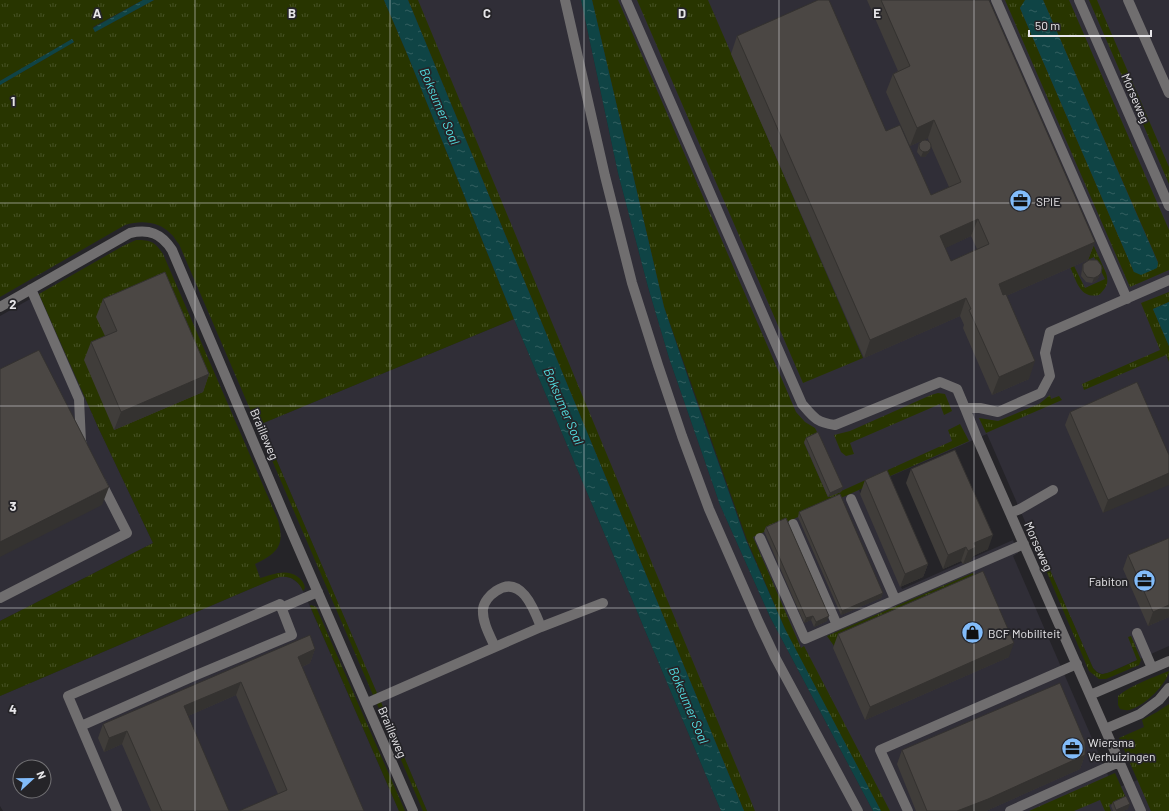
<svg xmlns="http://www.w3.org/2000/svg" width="1169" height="811" font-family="Barlow,sans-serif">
  <defs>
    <pattern id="grass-tufts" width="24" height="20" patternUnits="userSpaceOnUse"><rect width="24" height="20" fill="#283500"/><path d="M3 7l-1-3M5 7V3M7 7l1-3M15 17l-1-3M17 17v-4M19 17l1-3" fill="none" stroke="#475225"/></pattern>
    <pattern id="water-ripples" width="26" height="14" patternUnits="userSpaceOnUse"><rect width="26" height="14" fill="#0f4445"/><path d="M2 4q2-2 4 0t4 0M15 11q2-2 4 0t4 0" fill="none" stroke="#325f60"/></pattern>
  </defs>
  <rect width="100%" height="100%" fill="#252428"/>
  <path fill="#302e37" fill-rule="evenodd" d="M408 0H581L618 173 648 287 669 358 720 505 770 617 873 811H744Z
    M592 0H1169V646L1108 673 1102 674 1097 672 1093 668 1043 555 1040 556 987 434 859 490 902 589 1013 540 1018 553 1013 556 1114 789 1138 780 1151 811H881L796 651 664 307Z
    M39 294 98 427 153 543 0 621V316Z
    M514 319 721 811H427L261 424Z
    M282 576 291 578 298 583 301 586 399 811H3L0 806V696L264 583ZM20 767H44V791H20Z"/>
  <path fill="url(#grass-tufts)" d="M0 0H143L93 27 95 32 154 0H384L408 56 514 319 261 424 377 693 373 695 179 244C176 241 174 236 171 234 159 221 141 220 125 225L0 297V85L74 42 72 39 0 81Z
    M408 0H418L755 811H744Z
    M592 0H618L796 412 805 422 815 428 819 436 804 443 828 497 952 441 948 430 960 424 969 441 753 537 801 648 804 646 890 811H881L796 651 785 629 747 540 664 307Z
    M637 0H708L863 358 803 383Z
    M1005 0H1026L1020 8 1134 272 1158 262 1043 0H1069L1169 230V270L1130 287Z
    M1089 0H1097L1169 167V184Z
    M1057 189 1069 191 1106 273C1109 283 1107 287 1099 295 1080 299 1077 282 1070 267L1074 266 1085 288 1105 279 1094 257 1088 260Z
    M136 240C151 240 155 242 163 254L278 520C285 545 278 553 255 564L260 578C273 575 285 568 298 577 302 580 304 583 305 588L303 591C298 579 288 574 276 578L0 696V621L153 543 98 427 39 294 123 246Z
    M1169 292V302L1153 309 1169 346V362L1166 355 1084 390 1082 384 1160 350 1141 303Z
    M938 393 945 394 952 411 944 415 940 404 850 443 854 454 846 456 841 452 834 435 850 431 931 395Z
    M1050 395 1051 399 1059 396 1062 400 986 433 979 418 998 421 1039 404Z
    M1043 554 1093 668C1095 670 1097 673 1101 674 1107 675 1130 663 1137 660L1128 637 1131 636 1141 660 1139 665 1106 679H1099L1089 671 1040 556Z
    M973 573 977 584 834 646 827 636Z
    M311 605 316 607 405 811H399L310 606Z
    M1169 671C1167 684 1145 705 1132 709 1128 711 1124 710 1120 709L1118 705V696C1133 684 1152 678 1169 671Z
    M381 702 427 811H423L377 704Z
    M1169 704V811H1151L1119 738 1144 727 1142 720 1157 712Z
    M1115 773 1126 798 1109 805 1111 811H1105L1100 800 1074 811H1029Z"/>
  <path fill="url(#water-ripples)" d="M143 0H154L95 32 93 28Z
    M384 0H408L744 811H721L514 319 408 56Z
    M581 0H592L664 307 690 383 746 540 785 629 881 811H873L770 617 720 505 669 358 648 287 618 173Z
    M1025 0H1043L1158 263 1157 268 1141 275 1134 272 1020 8Z
    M72 39 74 42 0 85V81Z
    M1169 302V346L1153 309Z"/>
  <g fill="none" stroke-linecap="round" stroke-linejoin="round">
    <path stroke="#706e6f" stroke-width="10" d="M565 0 605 176 632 283 658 365 682 436 709 509 759 623 776 659 858 811
      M626 0 802 404C814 418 816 422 835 425L940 382 957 389 965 408H980L998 412 1041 393 1050 376 1045 353 1050 332 1169 280
      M996 0 1127 299
      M1079 0 1169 206
      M1128 0 1169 93
      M31 289 79 399 81 442 82 444
      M0 307 130 233C149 229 161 233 172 250L289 526 413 811
      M965 408 977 438 1141 811
      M851 499 895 599
      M1010 513 1020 509 1053 490
      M793 524 837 625
      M760 538 805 639 1024 544
      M0 598 127 533 101 482
      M281 608 318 592
      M1137 633 1152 668
      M495 647C490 636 482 622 483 609 484 602 490 595 496 591 521 574 534 609 541 627
      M1090 695 1169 661
      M367 703 541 627 603 603
      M81 726 194 676 292 635 280 604 68 696 117 811
      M1105 729 1140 714 1159 700 1169 688
      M908 811 880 750 1077 664
      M1010 811 1119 762"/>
  </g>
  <path fill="#403d3a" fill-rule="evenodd" d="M867 0H989L1095 242 1088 260 1006 296 1029 379 992 395 963 328 964 325 960 316 864 358 731 54 737 36 886 131 931 195 949 187 931 146 929 152 925 157H921L917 152 919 143 929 142 928 138 910 146 886 92 893 74 898 71ZM971 236 977 249 951 261 945 248Z
    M1083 264 1099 277 1096 281 1092 283 1086 282 1081 276 1082 269Z
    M103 299 209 374 203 392 114 430 84 360 91 342 105 336 96 317Z
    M1070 412 1169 455 1103 513 1065 425Z
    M806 438 843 487 841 492 828 497 804 442Z
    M911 469 988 549 973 556 971 561 963 564 961 561 943 569 906 483Z
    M865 480 928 564 923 577 900 587 860 494Z
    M799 512 883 593 881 598 841 615 798 517Z
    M766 527 827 621 814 627 811 620 804 623 764 531Z
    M1169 538V617L1148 626 1123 569 1128 555Z
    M838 634 1009 657 865 720 833 648Z
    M315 649 310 663 302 667 364 811 278 794 236 695 188 716 229 811H151L122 744 104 752 98 738 103 724Z
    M902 750 1085 755 1080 769 986 811H916L897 764Z
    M1113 802 1128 809 1123 811H1113L1111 806Z"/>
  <path fill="#343230" d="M934 120 928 138 910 146 917 128Z
    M931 148 929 152 925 157H921L923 152Z
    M978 219 971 236 933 254 940 236Z
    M1095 242 1088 260 992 302 999 284Z
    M1101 273 1099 277 1096 281 1092 283 1094 278Z
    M966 298 960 316 864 358 870 340Z
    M1035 361 1029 379 992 395 999 377Z
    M209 374 203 392 114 430 121 412Z
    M1169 473V485L1103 513 1108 500Z
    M109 487 102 505 0 557V542Z
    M843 487 841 492 828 497 830 493Z
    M993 535 988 549 973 556 971 561 963 564 968 551 974 543Z
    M966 547 961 561 943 569 948 555Z
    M928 564 923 577 900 587 905 574Z
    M883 593 881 598 841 615 842 611Z
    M1169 605V617L1148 626 1153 612Z
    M813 616 811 620 804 623 806 618Z
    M829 616 827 621 814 627 816 622Z
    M1014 643 1009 657 865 720 870 707Z
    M315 649 310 663 293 671 298 657Z
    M241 682 236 695 179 720 184 706Z
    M127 731 122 744 104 752 109 738Z
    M1085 755 1080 769 986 811H957Z
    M1130 804 1128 809 1123 811H1116V810Z"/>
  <path fill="#4b4744" stroke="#343230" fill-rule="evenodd" d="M818 0H829L886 131 900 125 931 195 961 182 934 120 917 128 893 74 910 66 881 0H989L1095 242 999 284 1003 295 1006 294 1035 361 999 377 969 310 971 309 966 298 870 340 737 36ZM978 219 989 244 951 261 940 236Z
    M919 146a6 6 0 1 1 12 0a6 6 0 1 1-12 0Z
    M1089 260H1097L1101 265 1102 268 1101 273 1098 276 1094 278 1087 277 1083 271V264Z
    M165 272 209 374 121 412 91 342 117 331 103 299Z
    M39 350 109 487 0 542V369Z
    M1137 382 1169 455V473L1108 500 1070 412Z
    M818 432 843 487 830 493 806 438Z
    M955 450 993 535 974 543 976 547 968 551 966 547 948 555 911 469Z
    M887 470 928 564 905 574 865 480Z
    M840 494 883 593 842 611 799 512Z
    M786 518 829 616 816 622 813 616 806 618 766 527Z
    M1169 538V605L1153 612 1128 555Z
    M983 571 1014 643 870 707 838 634Z
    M310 635 315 649 298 657 364 811H239L287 790 241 682 184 706 229 811H162L127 731 109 738 103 724Z
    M1060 683 1085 742V755L988 799 957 811H927L902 750Z
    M1126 796 1130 804 1116 810 1113 802Z"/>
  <path fill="none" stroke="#e7e6e9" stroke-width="1" stroke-opacity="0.55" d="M195 0V811M390 0V811M584 0V811M779 0V811M974 0V811M0 203H1169M0 406H1169M0 608H1169"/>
  <defs>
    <symbol id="office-disc" viewBox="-11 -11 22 22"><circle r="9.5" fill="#82bcfa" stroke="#252428"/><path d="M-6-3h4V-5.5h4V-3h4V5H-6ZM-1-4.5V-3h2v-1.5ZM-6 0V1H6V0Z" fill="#111"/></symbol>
    <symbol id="shop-disc" viewBox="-11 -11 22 22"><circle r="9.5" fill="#82bcfa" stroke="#252428"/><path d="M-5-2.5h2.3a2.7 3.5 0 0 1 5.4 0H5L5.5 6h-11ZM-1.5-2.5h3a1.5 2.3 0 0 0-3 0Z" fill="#111"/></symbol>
  </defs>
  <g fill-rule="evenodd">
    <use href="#office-disc" x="1008" y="188" width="25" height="25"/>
    <use href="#office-disc" x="1132" y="568" width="25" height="25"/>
    <use href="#shop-disc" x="960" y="620" width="25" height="25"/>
    <use href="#office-disc" x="1060" y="736" width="25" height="25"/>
  </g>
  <g text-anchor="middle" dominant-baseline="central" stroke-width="3.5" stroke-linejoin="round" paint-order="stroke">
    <g font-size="12" fill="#e7e6e9" stroke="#252428">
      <text transform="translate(1136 98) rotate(67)">Morseweg</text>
      <text transform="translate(265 434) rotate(67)">Brailleweg</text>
      <text transform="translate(1039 546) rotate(66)">Morseweg</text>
      <text transform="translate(393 732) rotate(67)">Brailleweg</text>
    </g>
    <g font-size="12" fill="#e7e6e9" stroke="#252428" text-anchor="start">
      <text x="1036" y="201">SPIE</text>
      <text x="1128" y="581" text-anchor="end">Fabiton</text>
      <text x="988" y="633">BCF Mobiliteit</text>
      <text x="1088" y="742">Wiersma<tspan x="1088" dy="14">Verhuizingen</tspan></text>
    </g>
    <g font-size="13" font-style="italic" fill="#52dee1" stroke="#252428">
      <text transform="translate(440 106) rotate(67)">Boksumer Soal</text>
      <text transform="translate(564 406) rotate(67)">Boksumer Soal</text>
      <text transform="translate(689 705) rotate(67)">Boksumer Soal</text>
    </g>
  </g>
  <g font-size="13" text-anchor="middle" font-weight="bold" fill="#e7e6e9" stroke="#252428" stroke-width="3.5" stroke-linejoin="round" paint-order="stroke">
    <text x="97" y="18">A</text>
    <text x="292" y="18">B</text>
    <text x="487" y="18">C</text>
    <text x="682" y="18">D</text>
    <text x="877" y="18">E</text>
    <text x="13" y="106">1</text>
    <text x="13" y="309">2</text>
    <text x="13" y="511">3</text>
    <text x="13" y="714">4</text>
  </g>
  <g transform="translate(32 779) rotate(68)"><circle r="19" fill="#252428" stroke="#737275"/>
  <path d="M0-3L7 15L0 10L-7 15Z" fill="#82bcfa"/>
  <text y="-6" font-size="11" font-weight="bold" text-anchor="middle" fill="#e7e6e9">N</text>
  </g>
  <path d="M1029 30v6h122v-6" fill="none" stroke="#e7e6e9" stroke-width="2"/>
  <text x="1035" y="30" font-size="12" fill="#e7e6e9" stroke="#252428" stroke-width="3" paint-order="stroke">50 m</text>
</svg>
